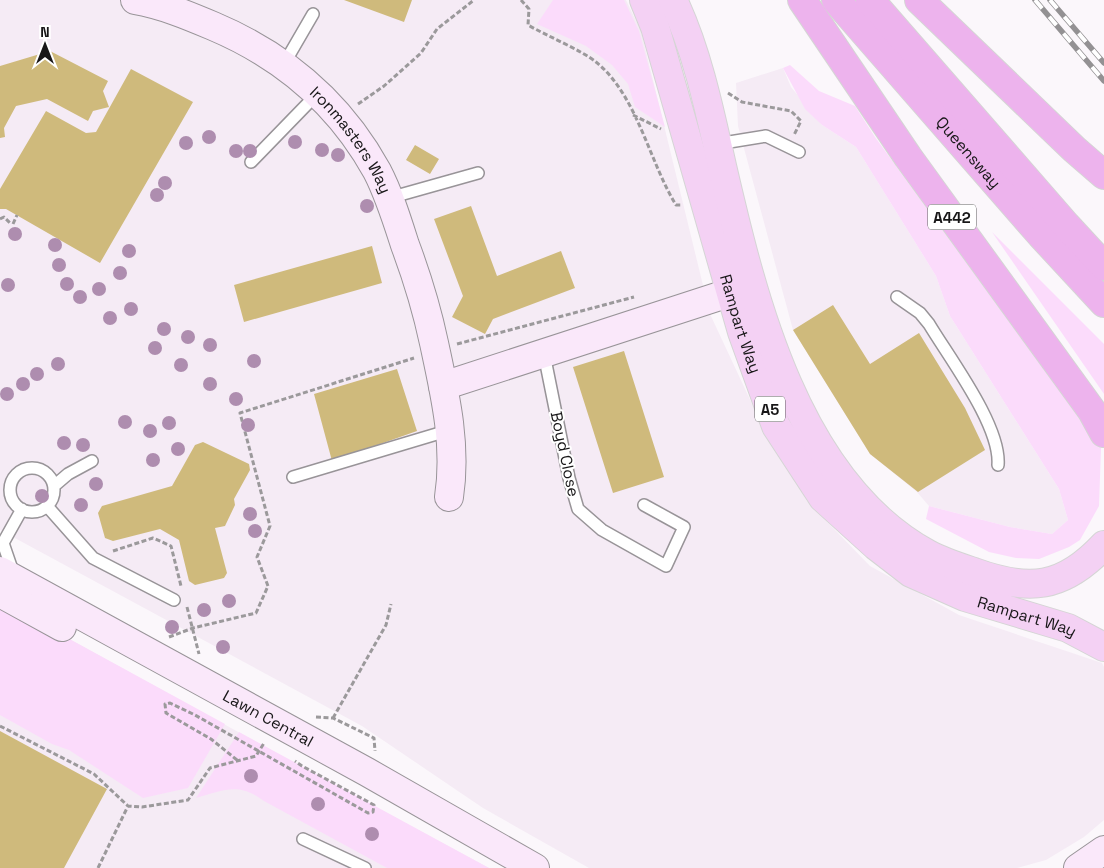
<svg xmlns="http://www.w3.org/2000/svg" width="1104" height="868" font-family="'Space Grotesk',sans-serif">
  <rect width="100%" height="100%" fill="#fbf7fb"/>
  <path fill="#f5ebf5" d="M0 0H626L641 31 710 314 760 421 807 501 870 566 959 615 1102 663 1104 667V820L1084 837 1046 860 1017 868H589L483 808 362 726 0 530Z
    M783 68 791 87 822 125 856 147 936 276 950 316 1059 489 1068 520 1052 534 1010 527 929 506 917 492 870 454 793 330 738 126 736 83Z
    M0 601 344 790 489 868H0Z"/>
  <path fill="#fbdbfb" d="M553 0H624L639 31 665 127 635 107 628 84 612 65 586 46 537 24Z
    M790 65 819 91 855 106 875 137 1101 448 1099 506 1080 540 1069 547 1039 559 1016 558 989 552 926 519 929 506 1010 527 1052 534 1068 520 1059 489 950 316 936 276 856 147 822 125 805 109 783 68Z
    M992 232 1104 344V394Z
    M0 601 225 724 188 788 143 798 69 750 52 744 0 715Z
    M239 732 489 868H387L264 801C238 782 225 790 196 798Z"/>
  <path fill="#cfba7c" d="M344 0H412L404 22Z
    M50 51 108 81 103 91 109 107 93 111 88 121 47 99 16 106 4 128 5 137 0 138V66Z
    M131 69 193 102 100 263 6 209H0V189L46 111 86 133 96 132Z
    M415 145 439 159 430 174 406 160Z
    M471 206 497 276 561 251 575 288 493 319 485 334 452 317 463 296 434 219Z
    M372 246 382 283 244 322 234 285Z
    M833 305 870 364 919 333 965 408 985 450 918 492 870 454 793 330Z
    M624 351 664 477 613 493 573 367Z
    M397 369 417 431 332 461 314 394Z
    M203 442 249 464 250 470 234 499 235 505 225 526 215 528 227 573 224 578 195 585 189 581 179 540 160 529 113 541 105 538 98 513 102 506 172 486 195 445Z
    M0 731 107 789 64 868H0Z"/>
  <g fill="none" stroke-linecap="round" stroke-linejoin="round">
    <defs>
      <path id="lane" d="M284 64 313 14
        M717 144 766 136 799 152
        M251 162 317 94
        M389 198 478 173
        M897 297 920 313 929 324C950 359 1001 426 998 465
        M544 354 569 478 578 509 602 530 666 566 684 527 644 505
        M10 490a22 22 0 1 1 44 0a22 22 0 1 1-44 0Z
        M293 477 450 430
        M54 486 68 474 92 461
        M47 506 93 558 174 600
        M3 543 14 575
        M0 544 3 543 22 509
        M303 839 365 868"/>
      <g id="secondary">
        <path id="s1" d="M135 0C163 5 187 15 213 26 284 56 340 104 377 171 389 194 397 220 405 245 417 277 427 310 434 343 445 394 457 445 449 497"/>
        <path d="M443 386 729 293"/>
        <path id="s2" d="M0 571 367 772 535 868"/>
        <path d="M0 593 62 627"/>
        <path d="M1078 868 1104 850"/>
      </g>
      <g id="primary">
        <path id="s3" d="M644 0 655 27 742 332 776 426 823 498 876 546 911 573 965 597 1068 628 1104 647"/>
        <path d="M673 0C697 50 710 112 722 166 753 300 797 483 928 554 943 562 959 567 974 572 1029 592 1063 589 1104 545"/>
      </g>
      <g id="highway">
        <path d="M802 0 908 157 1092 411 1104 433"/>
        <path id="s4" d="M836 0 1041 235 1104 303"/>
        <path d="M870 0 1066 225 1104 266"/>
        <path d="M919 0 1074 149 1104 175"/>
      </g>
    </defs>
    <use href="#lane" stroke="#989498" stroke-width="14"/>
    <use href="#secondary" stroke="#989498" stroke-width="30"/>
    <use href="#primary" stroke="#d5d5d5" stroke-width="30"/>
    <use href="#highway" stroke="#d5d5d5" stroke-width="30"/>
    <path stroke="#9b999b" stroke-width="3" stroke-dasharray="5 2.5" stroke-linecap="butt" d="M521 0 529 9 528 25C547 36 581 50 596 62 637 95 649 161 676 205H682
      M728 93 742 102 791 111 801 121 794 135
      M358 104 384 86 421 53 437 29 474 0
      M633 115 661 129
      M0 219 4 217 10 223
      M13 224 17 215
      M457 344 634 297
      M113 551 153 538 171 546 181 586
      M187 607 199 654
      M169 637 193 628 256 613 268 586 257 557 270 526 240 413 414 358
      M316 717 333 718 374 738 375 751
      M333 718 386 625 391 604
      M0 726 94 774 128 806
      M237 760 211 739 166 713 165 704 170 703 195 715 368 813 373 812 374 805 302 766 295 761
      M98 868 128 806 142 807 188 800 210 768 256 756 264 743"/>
    <use href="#lane" stroke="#fff" stroke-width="11"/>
    <use href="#secondary" stroke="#fae8fa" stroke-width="28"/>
    <use href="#primary" stroke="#f4d1f4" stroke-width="28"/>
    <use href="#highway" stroke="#edb3ed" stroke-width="28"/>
    <defs>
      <path id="rail" d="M1035 0 1104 81
        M1050 0 1104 63"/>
    </defs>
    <use href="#rail" stroke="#939193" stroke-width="5.5"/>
    <use href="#rail" stroke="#fff" stroke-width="4" stroke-dasharray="11" stroke-linecap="butt"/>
  </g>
  <g fill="#ae8daf">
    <circle cx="209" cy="137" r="7"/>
    <circle cx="295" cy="142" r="7"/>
    <circle cx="186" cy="143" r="7"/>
    <circle cx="322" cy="150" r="7"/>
    <circle cx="236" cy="151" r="7"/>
    <circle cx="250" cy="151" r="7"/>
    <circle cx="338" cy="155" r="7"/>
    <circle cx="165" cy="183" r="7"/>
    <circle cx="157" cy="195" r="7"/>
    <circle cx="367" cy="206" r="7"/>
    <circle cx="15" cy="234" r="7"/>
    <circle cx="55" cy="245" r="7"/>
    <circle cx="129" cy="251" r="7"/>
    <circle cx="59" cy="265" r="7"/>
    <circle cx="120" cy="273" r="7"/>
    <circle cx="67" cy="284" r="7"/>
    <circle cx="8" cy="285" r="7"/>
    <circle cx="99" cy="289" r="7"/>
    <circle cx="80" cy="297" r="7"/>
    <circle cx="131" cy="309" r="7"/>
    <circle cx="110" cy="318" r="7"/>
    <circle cx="164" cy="329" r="7"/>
    <circle cx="188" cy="337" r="7"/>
    <circle cx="210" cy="345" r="7"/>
    <circle cx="155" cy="348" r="7"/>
    <circle cx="254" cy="361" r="7"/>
    <circle cx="58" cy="364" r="7"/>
    <circle cx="181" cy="365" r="7"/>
    <circle cx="37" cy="374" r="7"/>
    <circle cx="23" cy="384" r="7"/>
    <circle cx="210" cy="384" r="7"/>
    <circle cx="7" cy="394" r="7"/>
    <circle cx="236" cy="399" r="7"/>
    <circle cx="125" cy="422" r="7"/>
    <circle cx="169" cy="423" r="7"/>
    <circle cx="248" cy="425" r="7"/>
    <circle cx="150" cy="431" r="7"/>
    <circle cx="64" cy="443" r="7"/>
    <circle cx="83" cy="445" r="7"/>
    <circle cx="178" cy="449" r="7"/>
    <circle cx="153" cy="460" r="7"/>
    <circle cx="96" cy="484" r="7"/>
    <circle cx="42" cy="496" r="7"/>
    <circle cx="81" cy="505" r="7"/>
    <circle cx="250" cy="514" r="7"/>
    <circle cx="255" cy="531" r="7"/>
    <circle cx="229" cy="601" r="7"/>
    <circle cx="204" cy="610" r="7"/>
    <circle cx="172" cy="627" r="7"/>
    <circle cx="223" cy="647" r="7"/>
    <circle cx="251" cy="776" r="7"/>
    <circle cx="318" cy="804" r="7"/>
    <circle cx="372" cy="834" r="7"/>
  </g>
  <g text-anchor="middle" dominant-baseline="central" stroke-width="4" stroke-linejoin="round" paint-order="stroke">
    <g fill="#fff" stroke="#5d5d5d" stroke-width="1">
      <rect x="928" y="204.5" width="48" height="25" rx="4"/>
      <rect x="755" y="396.5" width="30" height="25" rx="4"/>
    </g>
    <g font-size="15" font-weight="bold" fill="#181718">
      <text x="952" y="217">A442</text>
      <text x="770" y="409">A5</text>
    </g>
    <g font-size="16" fill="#181718" stroke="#fff">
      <text stroke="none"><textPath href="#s1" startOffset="265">Ironmasters Way</textPath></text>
      <text stroke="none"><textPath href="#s4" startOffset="202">Queensway</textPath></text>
      <text stroke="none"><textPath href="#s3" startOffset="338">Rampart Way</textPath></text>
      <text transform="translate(565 454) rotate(78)">Boyd Close</text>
      <text stroke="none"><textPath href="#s3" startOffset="772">Rampart Way</textPath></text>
      <text stroke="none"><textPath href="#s2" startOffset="306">Lawn Central</textPath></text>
    </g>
  </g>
  <g transform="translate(45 45)" stroke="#ffffff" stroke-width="4" paint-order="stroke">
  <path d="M0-4L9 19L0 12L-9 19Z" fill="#181718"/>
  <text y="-8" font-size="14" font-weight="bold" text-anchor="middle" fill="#181718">N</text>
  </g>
</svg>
